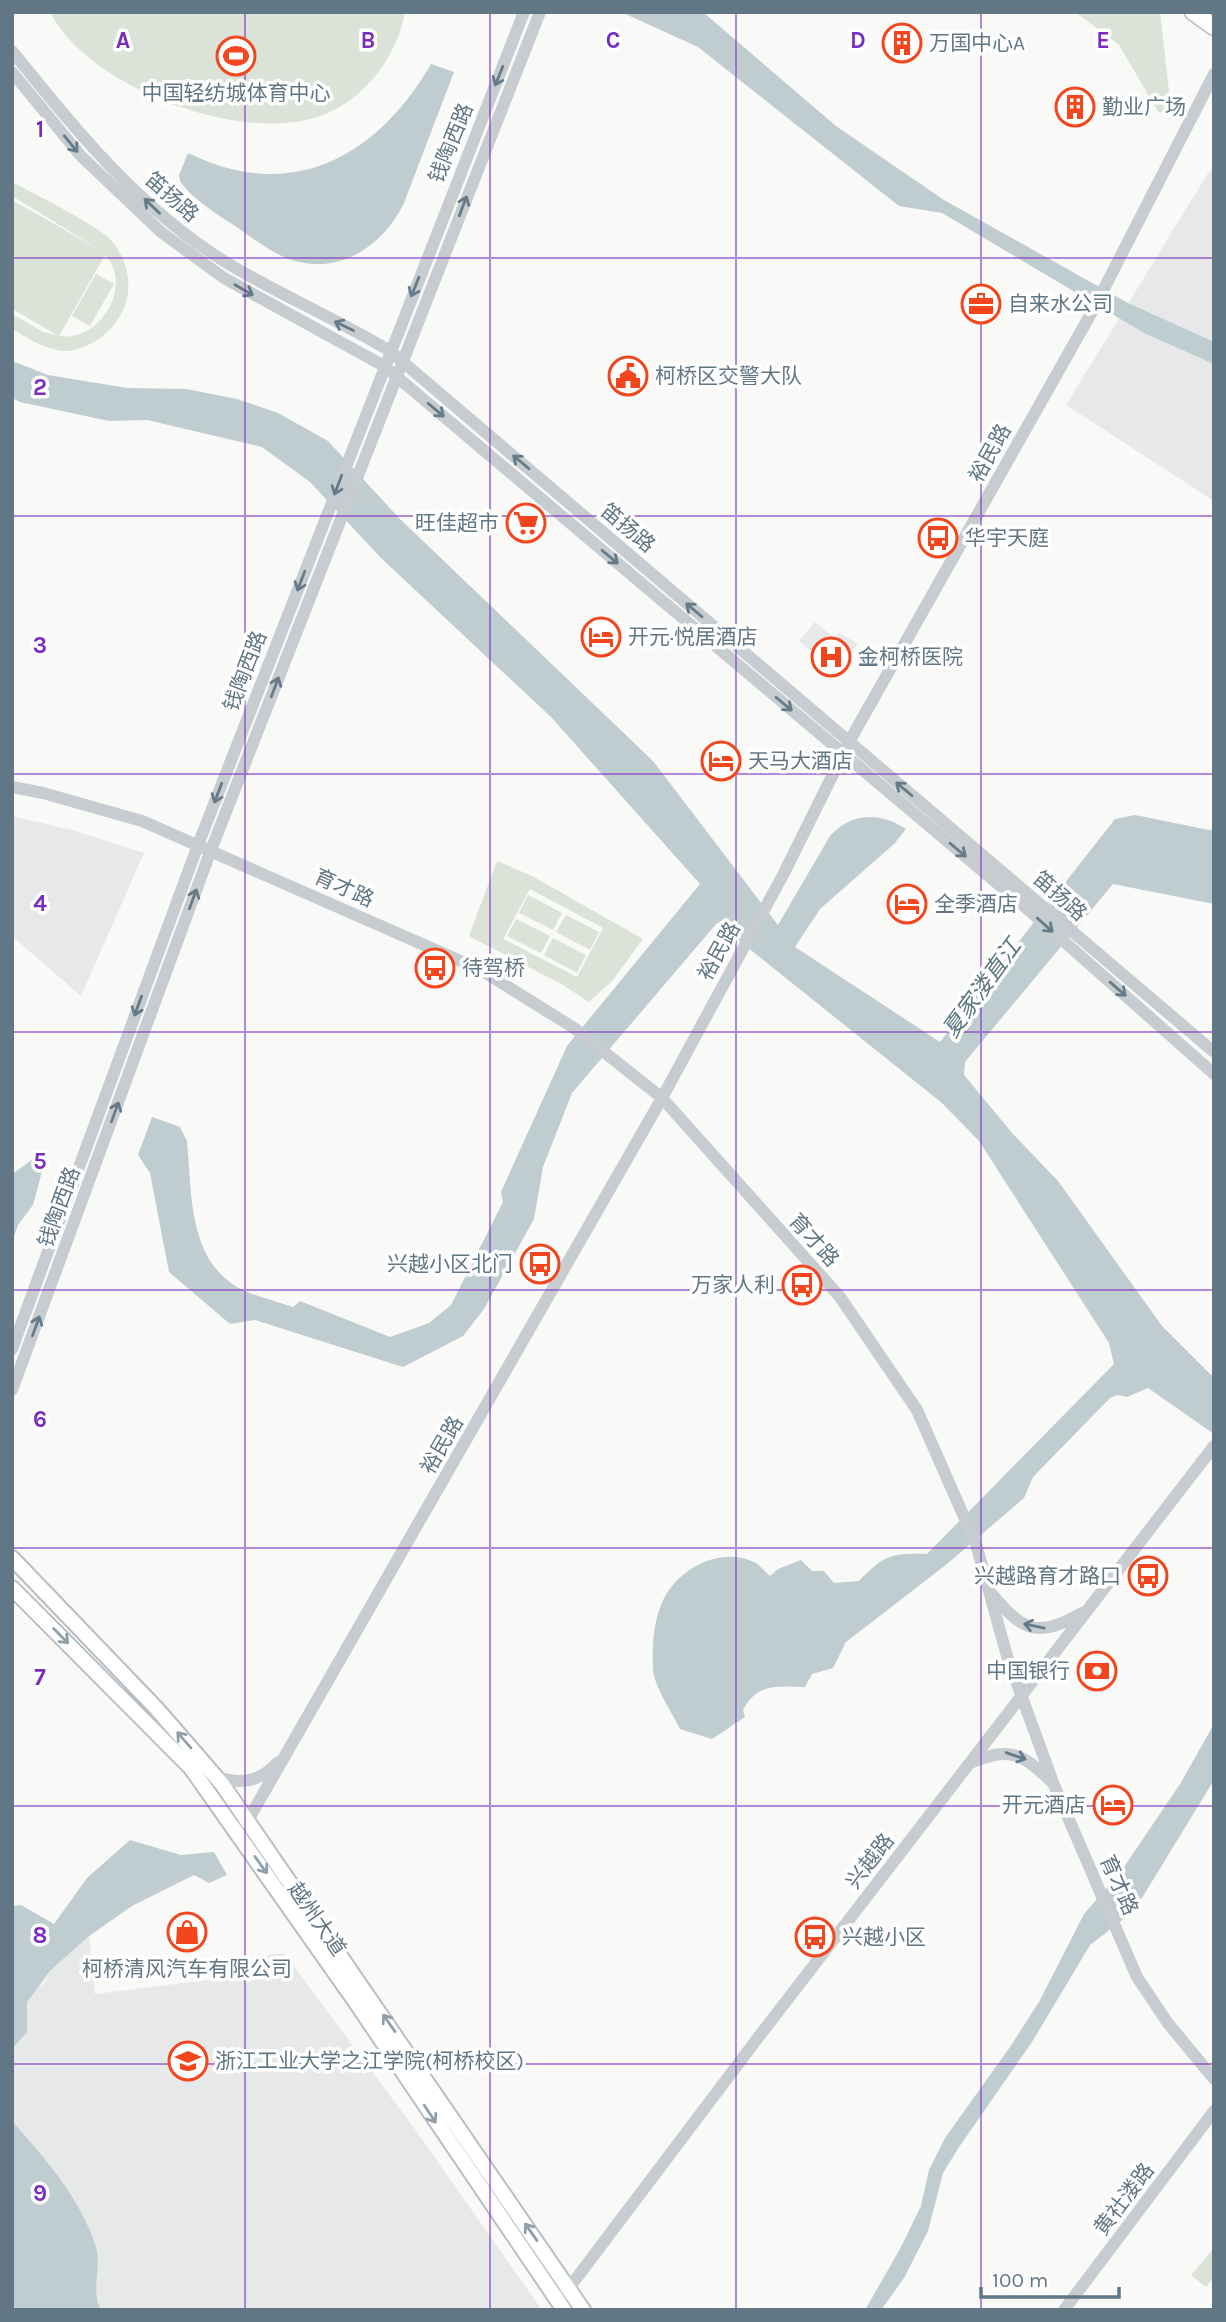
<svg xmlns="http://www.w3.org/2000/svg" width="1226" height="2322" font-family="Karla,'Noto Sans SC',sans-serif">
  <rect width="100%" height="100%" fill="#f9f9f7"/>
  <path fill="#e7e9e8" d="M1214 169V501L1066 405 1208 173Z
    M815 622 834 638 839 633 858 644 833 670 799 641Z
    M12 816 72 830 144 853 81 996 12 936Z
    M89 1936 95 1994 255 1974 256 1956 284 1953 414 2128 542 2310H12V1960L42 1986 51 1970Z"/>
  <path fill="#dbe2d7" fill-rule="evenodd" d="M50 12H405C397 58 362 103 317 117 238 143 88 87 50 12Z
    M1075 12H1160L1171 109 1159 113 1119 45Z
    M12 182C33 193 97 225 110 239 139 272 133 316 97 340 90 345 75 351 67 351 47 351 28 338 12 329V314L43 332 57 335 12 309V200L102 251 12 196ZM105 255C134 285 100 343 59 336Z
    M96 274 114 284 90 326 72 316Z
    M497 861 532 876 643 939 613 980 589 1002 563 985 469 936ZM530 889 603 928 577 977 503 939Z
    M528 895 562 913 553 930 519 913Z
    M566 915 599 932 590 950 556 932Z
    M516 919 550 936 541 953 507 936Z
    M553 938 586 955 577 973 544 955Z
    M1214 2248V2278L1206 2287 1191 2275Z"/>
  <path fill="#bfccd0" d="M621 12 704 13 836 126 944 200 1128 303 1214 342V364L1144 333 942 213 899 206 698 47Z
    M431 64 454 72 404 203C384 244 343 274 295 261 273 255 253 238 235 226 218 215 191 198 180 181L179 175 188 153C292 204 377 157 431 64Z
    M12 361 48 375 127 388 186 389 237 399 278 413 328 441 399 518 653 761 778 925 830 836C852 812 880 812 906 829L894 844 820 909 795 947 940 1042 1115 819 1135 815 1214 831V904L1113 884 965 1062 964 1075 1013 1134 1058 1181 1162 1326 1214 1378V1434L1148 1388 1127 1397 1117 1395 1110 1398 1033 1477 1024 1498 947 1564 846 1642 833 1668 812 1674 805 1687C777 1686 757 1683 743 1710L745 1717 712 1739 680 1729C672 1712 655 1688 653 1670 652 1649 653 1625 661 1605 674 1571 718 1545 754 1562 759 1564 765 1572 770 1576L778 1569 801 1560 812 1571H824L834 1583 859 1581C884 1555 891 1553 927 1554L1114 1364 1109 1343 979 1141 942 1103 717 923 572 1093 543 1167 534 1219 484 1309 463 1336 403 1367 255 1320 230 1324 169 1272 150 1173 138 1155 152 1117 180 1127 187 1141C192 1190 187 1257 237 1287 253 1296 275 1301 293 1307L300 1301 390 1337 429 1323 451 1305 503 1202 501 1192 567 1046 700 884 551 717 381 558 310 482 262 447 147 420 109 421 20 402 12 398Z
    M32 1160 44 1164 33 1205 18 1225 12 1242V1174Z
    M1214 1724V1780L1134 1911 1090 1945 1032 2042 959 2147 943 2173 928 2231 904 2278 881 2310H865L900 2249 921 2206 929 2170 945 2138 1010 2047 1039 2002 1084 1914 1122 1870 1180 1784Z
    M130 1840 181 1855 214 1852 227 1875 209 1883 194 1875 132 1906 89 1936 51 1970 27 2002V2032L12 2049V1906L21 1905 54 1924 87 1878Z
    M12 2121C45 2158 81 2199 96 2247 102 2268 90 2289 101 2310H12Z"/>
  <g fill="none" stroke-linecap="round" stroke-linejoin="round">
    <defs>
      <path id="secondary" d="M12 1558 156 1708 222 1784 583 2310
        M12 1588 191 1768 355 2001 564 2310"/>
      <path id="primary" d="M1193 12 1214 27"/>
    </defs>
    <use href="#secondary" stroke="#b8bfc4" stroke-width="18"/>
    <use href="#primary" stroke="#b9bfc2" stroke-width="19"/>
    <path stroke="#c6cccf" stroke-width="12" d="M12 51C76 130 139 209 227 263 280 295 337 319 390 351L1214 1052
      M12 72 81 156 161 232 224 278 384 366 1024 906 1214 1074
      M12 787 43 793 142 821 481 970 574 1028 662 1098 840 1297 917 1410 976 1544 1007 1656 1054 1785 1137 1977 1167 2022 1214 2079
      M12 1349 198 845 524 12
      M12 1390 211 850 540 12
      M991 1593C1023 1631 1036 1639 1082 1613
      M970 1763C1011 1746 1021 1753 1052 1782
      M216 1777C240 1784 259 1783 277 1763
      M239 1836 662 1098 783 875 849 742 1093 310 1214 74
      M563 2296 757 2039 1214 1446
      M1064 2310 1214 2111"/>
    <use href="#secondary" stroke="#fff" stroke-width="14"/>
    <use href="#primary" stroke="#fff" stroke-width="16"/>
  </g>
  <defs><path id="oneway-shaft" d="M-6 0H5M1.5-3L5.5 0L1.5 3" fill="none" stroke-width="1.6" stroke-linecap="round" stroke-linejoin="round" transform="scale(1.75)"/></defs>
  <g stroke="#667b89">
    <use href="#oneway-shaft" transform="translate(499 76) rotate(112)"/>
    <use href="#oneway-shaft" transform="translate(71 144) rotate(51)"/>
    <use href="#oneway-shaft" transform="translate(152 206) rotate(-137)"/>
    <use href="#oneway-shaft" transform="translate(463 206) rotate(-69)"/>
    <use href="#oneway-shaft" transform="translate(415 287) rotate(112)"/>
    <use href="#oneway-shaft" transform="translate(244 290) rotate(30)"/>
    <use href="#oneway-shaft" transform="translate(344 326) rotate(-154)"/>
    <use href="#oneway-shaft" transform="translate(436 410) rotate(40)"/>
    <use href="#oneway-shaft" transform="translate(521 462) rotate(-140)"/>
    <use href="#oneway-shaft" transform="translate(338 485) rotate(111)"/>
    <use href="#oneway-shaft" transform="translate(610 557) rotate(40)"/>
    <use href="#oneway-shaft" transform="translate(301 581) rotate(111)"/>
    <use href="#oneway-shaft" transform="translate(694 610) rotate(-140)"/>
    <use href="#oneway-shaft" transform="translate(275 687) rotate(-69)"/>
    <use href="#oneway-shaft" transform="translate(784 704) rotate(40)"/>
    <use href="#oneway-shaft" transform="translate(904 789) rotate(-140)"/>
    <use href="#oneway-shaft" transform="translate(218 793) rotate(111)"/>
    <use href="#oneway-shaft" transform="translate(958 850) rotate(40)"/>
    <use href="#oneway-shaft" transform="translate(193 899) rotate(-70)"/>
    <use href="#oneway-shaft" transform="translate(1045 925) rotate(42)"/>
    <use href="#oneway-shaft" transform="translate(1118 989) rotate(41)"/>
    <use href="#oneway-shaft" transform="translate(138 1006) rotate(110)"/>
    <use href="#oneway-shaft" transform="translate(115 1112) rotate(-70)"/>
    <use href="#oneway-shaft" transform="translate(36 1326) rotate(-70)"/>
    <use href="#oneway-shaft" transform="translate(1034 1626) rotate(-168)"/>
    <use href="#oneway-shaft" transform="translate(1016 1756) rotate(19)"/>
  </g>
  <g stroke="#90a0aa">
    <use href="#oneway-shaft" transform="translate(61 1636) rotate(45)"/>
    <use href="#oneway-shaft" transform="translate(184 1740) rotate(-131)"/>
    <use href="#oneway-shaft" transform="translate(261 1865) rotate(54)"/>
    <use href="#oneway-shaft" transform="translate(389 2023) rotate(-125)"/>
    <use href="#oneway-shaft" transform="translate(430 2114) rotate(57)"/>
    <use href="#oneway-shaft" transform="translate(531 2232) rotate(-125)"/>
  </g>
  <path fill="none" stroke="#7b2cbf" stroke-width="2" stroke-opacity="0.55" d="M245 12V2310M490 12V2310M736 12V2310M981 12V2310M12 258H1214M12 516H1214M12 774H1214M12 1032H1214M12 1290H1214M12 1548H1214M12 1806H1214M12 2064H1214"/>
  <defs>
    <symbol id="building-ring" viewBox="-11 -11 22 22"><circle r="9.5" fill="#fff" stroke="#f4451c" stroke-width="1.5"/><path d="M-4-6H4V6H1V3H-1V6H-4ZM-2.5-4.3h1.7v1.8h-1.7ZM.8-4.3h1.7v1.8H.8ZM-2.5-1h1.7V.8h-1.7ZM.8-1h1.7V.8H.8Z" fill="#f4451c"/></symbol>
    <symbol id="stadium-ring" viewBox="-11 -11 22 22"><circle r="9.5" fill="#fff" stroke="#f4451c" stroke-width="1.5"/><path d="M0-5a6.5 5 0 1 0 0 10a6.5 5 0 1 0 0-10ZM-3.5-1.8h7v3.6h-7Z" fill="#f4451c"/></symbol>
    <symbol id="office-ring" viewBox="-11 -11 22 22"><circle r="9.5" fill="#fff" stroke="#f4451c" stroke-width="1.5"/><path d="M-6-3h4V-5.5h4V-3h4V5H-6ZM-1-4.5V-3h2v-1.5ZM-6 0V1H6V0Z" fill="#f4451c"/></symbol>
    <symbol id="civic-ring" viewBox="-11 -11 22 22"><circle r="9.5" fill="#fff" stroke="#f4451c" stroke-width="1.5"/><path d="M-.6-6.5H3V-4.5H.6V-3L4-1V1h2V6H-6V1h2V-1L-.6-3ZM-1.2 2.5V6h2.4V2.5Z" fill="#f4451c"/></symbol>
    <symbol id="supermarket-ring" viewBox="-11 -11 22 22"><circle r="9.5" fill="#fff" stroke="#f4451c" stroke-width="1.5"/><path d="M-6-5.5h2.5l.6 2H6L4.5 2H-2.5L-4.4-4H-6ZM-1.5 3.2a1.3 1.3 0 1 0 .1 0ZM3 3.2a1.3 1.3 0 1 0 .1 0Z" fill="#f4451c"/></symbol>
    <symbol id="bus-ring" viewBox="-11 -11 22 22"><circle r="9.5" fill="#fff" stroke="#f4451c" stroke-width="1.5"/><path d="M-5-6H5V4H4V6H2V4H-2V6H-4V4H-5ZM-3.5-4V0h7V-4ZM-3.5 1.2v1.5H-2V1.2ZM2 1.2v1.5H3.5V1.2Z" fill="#f4451c"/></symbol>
    <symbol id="hotel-ring" viewBox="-11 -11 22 22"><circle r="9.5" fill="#fff" stroke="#f4451c" stroke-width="1.5"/><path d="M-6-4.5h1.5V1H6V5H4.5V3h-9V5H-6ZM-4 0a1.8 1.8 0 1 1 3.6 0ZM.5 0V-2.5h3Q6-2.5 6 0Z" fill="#f4451c"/></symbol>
    <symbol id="hospital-ring" viewBox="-11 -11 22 22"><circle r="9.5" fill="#fff" stroke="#f4451c" stroke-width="1.5"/><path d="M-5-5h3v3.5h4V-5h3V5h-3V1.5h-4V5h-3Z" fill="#f4451c"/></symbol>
    <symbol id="bank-ring" viewBox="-11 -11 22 22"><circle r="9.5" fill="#fff" stroke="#f4451c" stroke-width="1.5"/><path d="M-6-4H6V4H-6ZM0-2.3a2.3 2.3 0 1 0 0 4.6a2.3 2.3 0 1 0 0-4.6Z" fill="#f4451c"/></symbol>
    <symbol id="shop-ring" viewBox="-11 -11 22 22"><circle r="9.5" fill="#fff" stroke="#f4451c" stroke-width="1.5"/><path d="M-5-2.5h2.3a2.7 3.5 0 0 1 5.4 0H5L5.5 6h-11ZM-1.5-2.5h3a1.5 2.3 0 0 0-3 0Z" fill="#f4451c"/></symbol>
    <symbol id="university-ring" viewBox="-11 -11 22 22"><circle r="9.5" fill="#fff" stroke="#f4451c" stroke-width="1.5"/><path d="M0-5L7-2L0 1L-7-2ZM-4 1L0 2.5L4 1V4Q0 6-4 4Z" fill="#f4451c"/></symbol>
  </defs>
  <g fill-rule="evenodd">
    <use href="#building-ring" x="880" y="21" width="44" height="44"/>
    <use href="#stadium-ring" x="214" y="34" width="44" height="44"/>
    <use href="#building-ring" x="1053" y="85" width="44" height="44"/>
    <use href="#office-ring" x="959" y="282" width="44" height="44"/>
    <use href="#civic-ring" x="606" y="354" width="44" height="44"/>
    <use href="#supermarket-ring" x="504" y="501" width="44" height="44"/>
    <use href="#bus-ring" x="916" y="516" width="44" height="44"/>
    <use href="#hotel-ring" x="579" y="615" width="44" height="44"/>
    <use href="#hospital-ring" x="809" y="635" width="44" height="44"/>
    <use href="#hotel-ring" x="699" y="739" width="44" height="44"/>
    <use href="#hotel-ring" x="885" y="882" width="44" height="44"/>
    <use href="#bus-ring" x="413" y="946" width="44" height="44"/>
    <use href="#bus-ring" x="518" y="1242" width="44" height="44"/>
    <use href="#bus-ring" x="780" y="1263" width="44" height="44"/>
    <use href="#bus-ring" x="1126" y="1554" width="44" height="44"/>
    <use href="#bank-ring" x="1075" y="1649" width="44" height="44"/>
    <use href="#hotel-ring" x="1091" y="1783" width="44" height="44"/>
    <use href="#shop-ring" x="165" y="1910" width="44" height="44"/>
    <use href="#bus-ring" x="793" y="1915" width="44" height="44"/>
    <use href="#university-ring" x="166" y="2039" width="44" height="44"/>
  </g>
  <g text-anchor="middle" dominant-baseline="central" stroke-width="7" stroke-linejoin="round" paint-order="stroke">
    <g font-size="21" fill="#617785" stroke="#fff" text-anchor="start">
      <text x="929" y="43">万国中心A</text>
      <text x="236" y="93" text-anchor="middle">中国轻纺城体育中心</text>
      <text x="1102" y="107">勤业广场</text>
      <text x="1008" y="304">自来水公司</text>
      <text x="655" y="376">柯桥区交警大队</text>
      <text x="499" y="523" text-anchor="end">旺佳超市</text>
      <text x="965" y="538">华宇天庭</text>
      <text x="628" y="637">开元·悦居酒店</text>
      <text x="858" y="657">金柯桥医院</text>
      <text x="748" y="761">天马大酒店</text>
      <text x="934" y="904">全季酒店</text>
      <text x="462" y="968">待驾桥</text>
      <text x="513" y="1264" text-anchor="end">兴越小区北门</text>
      <text x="775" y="1285" text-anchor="end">万家人利</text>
      <text x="1121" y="1576" text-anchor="end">兴越路育才路口</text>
      <text x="1070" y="1671" text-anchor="end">中国银行</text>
      <text x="1086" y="1805" text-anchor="end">开元酒店</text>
      <text x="842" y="1937">兴越小区</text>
      <text x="187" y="1969" text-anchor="middle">柯桥清风汽车有限公司</text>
      <text x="215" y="2061">浙江工业大学之江学院(柯桥校区)</text>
    </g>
    <g font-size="21" fill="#617785" stroke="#fff">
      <text transform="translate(451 143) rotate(-68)">钱陶西路</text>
      <text transform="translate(172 197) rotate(41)">笛扬路</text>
      <text transform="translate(990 453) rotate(-61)">裕民路</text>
      <text transform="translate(628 528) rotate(40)">笛扬路</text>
      <text transform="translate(245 671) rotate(-69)">钱陶西路</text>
      <text transform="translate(344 888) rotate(24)">育才路</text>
      <text transform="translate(1060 896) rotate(41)">笛扬路</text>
      <text transform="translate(719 951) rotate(-61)">裕民路</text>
      <text transform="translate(59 1207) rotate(-70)">钱陶西路</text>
      <text transform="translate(814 1240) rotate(48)">育才路</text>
      <text transform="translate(442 1445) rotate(-60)">裕民路</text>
      <text transform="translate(870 1861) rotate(-52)">兴越路</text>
      <text transform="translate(1119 1885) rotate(66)">育才路</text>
      <text transform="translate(317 1919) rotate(55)">越州大道</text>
      <text transform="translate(1124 2199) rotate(-53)">黄社溇路</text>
    </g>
    <g font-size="23" font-style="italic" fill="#5c767e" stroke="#fff">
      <text transform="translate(982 988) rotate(-54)">夏家溇直江</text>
    </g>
  </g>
  <g font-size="23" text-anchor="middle" font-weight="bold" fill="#7b2cbf" stroke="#fff" stroke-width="7" stroke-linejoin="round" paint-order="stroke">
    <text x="123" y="48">A</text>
    <text x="368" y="48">B</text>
    <text x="613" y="48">C</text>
    <text x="858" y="48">D</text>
    <text x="1103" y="48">E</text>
    <text x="40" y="137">1</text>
    <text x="40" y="395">2</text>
    <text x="40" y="653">3</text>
    <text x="40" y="911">4</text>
    <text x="40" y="1169">5</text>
    <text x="40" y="1427">6</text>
    <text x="40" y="1685">7</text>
    <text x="40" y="1943">8</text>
    <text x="40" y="2201">9</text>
  </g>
  <rect width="1226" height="2322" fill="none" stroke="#617785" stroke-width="28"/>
  <path d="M981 2287v10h138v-10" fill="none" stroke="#617785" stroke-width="3.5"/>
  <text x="992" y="2287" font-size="21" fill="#617785" stroke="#ffffff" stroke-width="5" paint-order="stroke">100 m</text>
</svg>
